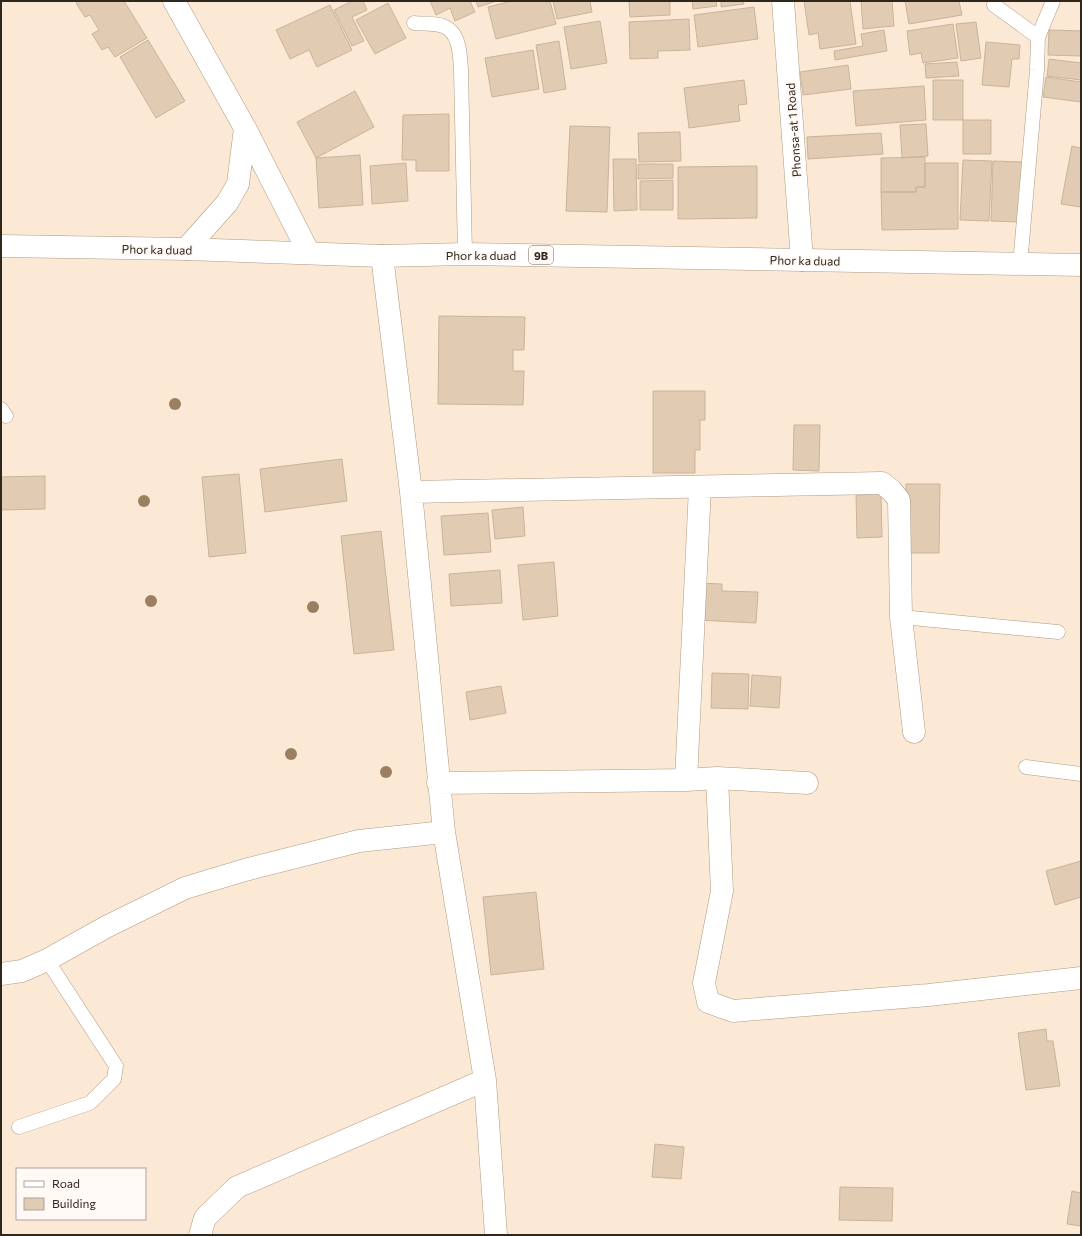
<svg xmlns="http://www.w3.org/2000/svg" width="1082" height="1236" font-family="Commissioner,sans-serif">
  <rect width="100%" height="100%" fill="#fce9d5"/>
  <path fill="#e2cbb3" stroke="#cab39b" d="M78 1H124L147 38 115 57 108 47 102 50 92 34 99 30 90 15 85 17 76 3Z
    M352 1H363L367 10 352 17 364 41 352 46 334 10Z
    M430 1H470L475 12 455 21 450 8 436 15Z
    M476 1H497L478 7Z
    M512 1H550L556 24 496 39 488 7Z
    M553 1H590L592 12 557 19Z
    M629 1H670V15L630 17Z
    M692 1H716L717 6 693 9Z
    M721 1H743L744 4 721 7Z
    M804 1H850L856 44 820 49 818 33 809 35Z
    M861 1H892L894 26 863 29Z
    M905 1H959L962 15 909 24Z
    M388 3 406 38 375 54 356 20Z
    M330 5 352 50 317 67 309 50 290 59 276 30Z
    M754 7 758 39 698 47 694 15Z
    M689 19 690 50 658 51V58L630 59 629 22Z
    M600 21 607 63 571 69 564 27Z
    M976 22 981 58 961 61 956 24Z
    M953 24 958 58 923 63 921 53 910 55 907 31Z
    M884 30 887 51 835 60 834 51 863 46 861 34Z
    M1049 30 1081 31V56L1048 55Z
    M148 40 185 101 156 118 120 57Z
    M559 41 566 89 544 93 536 45Z
    M986 42 1020 45 1019 59H1012L1009 87 982 85Z
    M533 50 539 89 492 97 485 58Z
    M1049 59 1081 63V80L1047 76Z
    M957 62 959 76 926 78 925 64Z
    M848 65 851 89 803 95 800 72Z
    M1046 77 1081 82V102L1043 97Z
    M744 80 747 104 738 105 740 121 689 128 684 88Z
    M933 80H963V120H933Z
    M924 86 926 120 856 126 853 91Z
    M355 91 374 127 316 158 297 122Z
    M449 114V171H416V160H402L403 115Z
    M963 120H991V154H963Z
    M926 124 928 156 902 158 900 125Z
    M570 126 610 127 607 212 566 211Z
    M680 132 681 161 639 162 638 133Z
    M881 133 883 154 808 159 807 137Z
    M1072 146 1081 148V207L1061 204Z
    M360 155 363 205 319 208 316 158Z
    M925 157V187H916V192H881V158Z
    M613 159H636L637 210 614 211Z
    M963 160 992 161 989 221 960 220Z
    M993 161 1022 162 1019 222 991 221Z
    M406 163 408 201 372 204 370 166Z
    M925 163H958V229L882 230 881 192H916V187H925Z
    M638 164H673V178L638 179Z
    M757 166V218L678 219V167Z
    M673 180V210H640V181Z
    M439 316 525 317 524 350H513V371H524L523 405 438 404Z
    M653 391H705V420H700V450H695V473H653Z
    M794 425H820L819 471 793 470Z
    M342 459 347 501 265 512 260 469Z
    M239 474 246 553 209 557 202 477Z
    M45 476V509L1 510V477Z
    M906 484H940L939 553H906Z
    M881 494 882 537 857 538 856 495Z
    M523 507 525 536 495 539 492 510Z
    M488 513 491 552 444 555 441 516Z
    M381 531 394 650 354 654 341 536Z
    M554 562 558 616 523 620 518 565Z
    M500 570 502 603 451 606 449 574Z
    M699 583 722 584V591L758 592 756 623 697 620Z
    M712 673 749 674 748 709 711 708Z
    M752 675 781 677 779 708 750 706Z
    M501 686 506 713 470 720 466 692Z
    M1081 861V897L1055 905 1046 871Z
    M536 892 544 969 491 975 483 897Z
    M1046 1029 1047 1041H1053L1060 1086 1026 1090 1018 1033Z
    M655 1144 684 1147 681 1179 652 1177Z
    M840 1187 893 1188 892 1221 839 1220Z
    M1072 1191 1081 1193V1226L1067 1224Z"/>
  <g fill="none" stroke-linecap="round" stroke-linejoin="round">
    <defs>
      <path id="lane" d="M994 5 1038 37 1037 70 1020 265
        M414 23C422 24 436 23 443 26 460 32 460 55 461 70L465 254
        M1038 37 1053 1
        M1 409 6 416
        M901 617 1058 632
        M1026 767 1081 774
        M19 1127 90 1103 114 1079 116 1066 47 960"/>
      <path id="street" d="M174 1 245 128 309 253
        M783 1 802 260
        M186 249 227 203 238 184 245 128
        M382 256 411 492 444 832 485 1080 496 1235
        M411 492 882 483 891 490 899 500 901 617 914 732
        M717 778 722 891 704 983 708 1002 733 1011 929 995 1081 978
        M686 780 700 487
        M438 783 686 780 717 778 807 783
        M1 974 22 971 47 960 106 927 185 888 245 870 359 841 444 832
        M200 1235 205 1218 237 1187 485 1080"/>
      <path id="primary" d="M1 246 186 249 382 256 465 254 1081 265"/>
    </defs>
    <use href="#lane" stroke="#b09a82" stroke-width="15"/>
    <use href="#street" stroke="#b09a82" stroke-width="23"/>
    <use href="#primary" stroke="#b09a82" stroke-width="23"/>
    <use href="#lane" stroke="#fff" stroke-width="14"/>
    <use href="#street" stroke="#fff" stroke-width="22"/>
    <use href="#primary" stroke="#fff" stroke-width="22"/>
  </g>
  <g fill="#9a8060">
    <circle cx="175" cy="404" r="6"/>
    <circle cx="144" cy="501" r="6"/>
    <circle cx="151" cy="601" r="6"/>
    <circle cx="313" cy="607" r="6"/>
    <circle cx="291" cy="754" r="6"/>
    <circle cx="386" cy="772" r="6"/>
  </g>
  <g text-anchor="middle" dominant-baseline="central" stroke-width="3.5" stroke-linejoin="round" paint-order="stroke">
    <rect fill="#fef9f4" stroke="#6d655d" stroke-width="1" x="529" y="246" width="24" height="18" rx="3"/>
    <g font-size="11" font-weight="bold" fill="#2f261c">
      <text x="541" y="255">9B</text>
    </g>
    <g font-size="12" fill="#2f261c" stroke="#fef9f4">
      <text transform="translate(793 130) rotate(-94)">Phonsa-at 1 Road</text>
      <text transform="translate(157 249) rotate(1)">Phor ka duad</text>
      <text x="481" y="255">Phor ka duad</text>
      <text transform="translate(805 260) rotate(1)">Phor ka duad</text>
    </g>
  </g>
  <rect width="1082" height="1236" fill="none" stroke="#2f261c" stroke-width="4"/>
  <rect x="16" y="1168" width="130" height="52" fill="#fef9f4" stroke="#aba59e"/>
  <rect x="24" y="1181" width="20" height="6" fill="#ffffff" stroke="#aba59e"/>
  <text x="52" y="1188" font-size="12" fill="#2f261c">Road</text>
  <rect x="24" y="1198" width="20" height="12" fill="#e2cbb3" stroke="#aba59e"/>
  <text x="52" y="1208" font-size="12" fill="#2f261c">Building</text>
</svg>
